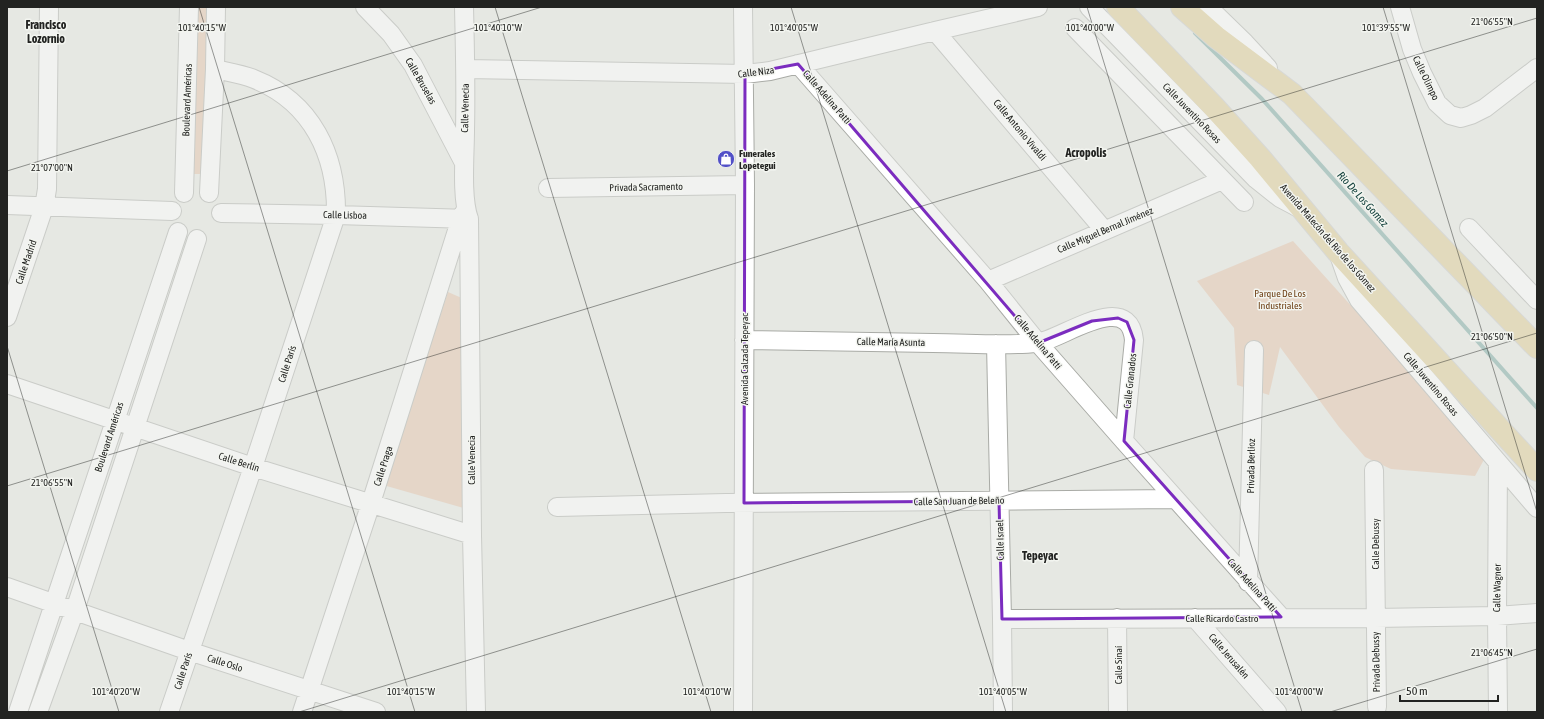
<svg xmlns="http://www.w3.org/2000/svg" width="1544" height="719" font-family="'Asap Condensed',sans-serif">
  <rect width="100%" height="100%" fill="#e6e8e3"/>
  <path fill="#e4c2a7" d="M194 7H209L208 174H193Z
    M1293 241 1486 456 1475 476 1391 469 1365 457 1339 427 1280 347 1269 395 1237 385 1234 328 1197 281Z
    M448 292 464 299 467 509 383 485Z"/>
  <g fill="none" stroke-linecap="round" stroke-linejoin="round">
    <path stroke="#74a59e" stroke-width="4" d="M1195 33 1262 99 1537 408"/>
    <defs>
      <path id="minor" d="M365 7 391 34 413 65 463 161
        M464 7C465 48 466 89 465 130 465 155 461 197 469 219L472 535 476 712
        M743 7 745 185 743 712
        M1089 7 1256 179 1280 198 1297 207
        M1208 7 1245 43 1268 68
        M1400 7 1412 49 1422 73 1437 103 1450 115 1461 118 1471 115 1485 108 1537 68
        M1075 28 1244 202
        M935 31 1104 230
        M798 64 988 281 1038 343 1124 441 1281 617
        M466 69 745 74 770 71 935 31 1038 7
        M548 188 745 185
        M184 193 189 7
        M209 193 215 69 216 7
        M7 205 172 211
        M221 213 336 215 469 219
        M1469 228 1537 300
        M1339 255 1347 278 1359 300 1537 508
        M988 281 1222 180
        M7 317 44 207 47 189 49 7
        M744 340C807 341 870 342 933 343 966 343 1004 346 1037 343 1061 340 1129 288 1134 340L1124 441
        M996 344 1002 619 1003 712
        M7 384 253 467 472 535
        M1374 470 1377 707
        M557 507 726 503 1174 499
        M1248 582 1254 350
        M7 587 189 651 376 712
        M1117 618 1118 712
        M1195 618 1277 712
        M1002 619 1375 618 1497 616 1537 613
        M18 712 178 232
        M38 712 75 610 197 239
        M169 712 253 467 336 215C337 155 312 102 254 79 242 74 228 72 215 69
        M302 712 371 503 461 218 466 209
        M1498 712 1497 616 1498 464"/>
      <path id="major" d="M1118 7 1214 107 1260 158 1338 252 1537 470
        M1182 7 1216 37 1292 94 1537 347"/>
    </defs>
    <use href="#minor" stroke="#a9aba6" stroke-width="20"/>
    <use href="#major" stroke="#c6c6c5" stroke-width="24"/>
    <use href="#minor" stroke="#fff" stroke-width="18"/>
    <use href="#major" stroke="#decb8e" stroke-width="22"/>
  </g>
  <path d="M0 0H1544V719H0ZM798 64 1038 343 1092 321 1118 318 1127 322 1134 340 1124 441 1281 617 1002 619 999 501 744 503 745 74Z" fill="#e6e8e3" fill-opacity=".55" fill-rule="evenodd"/>
  <path fill="none" stroke="#7b2cbf" stroke-width="3" stroke-linejoin="round" d="M798 64 1038 343 1092 321 1118 318 1127 322 1134 340 1124 441 1281 617 1002 619 999 501 744 503 745 74Z"/>
  <path fill="none" stroke="#222321" stroke-width="1" stroke-opacity="0.45" d="M199 7 415 712M495 7 711 712M791 7 1006 712M1087 7 1302 712M1383 7 1537 512M7 171 542 7M7 346 119 712M7 486 1537 18M299 712 1537 333M1330 712 1537 649"/>
  <defs>
    <symbol id="shop-disc" viewBox="-11 -11 22 22"><circle r="9.5" fill="#5250c7" stroke="#f3f5f0"/><path d="M-5-2.5h2.3a2.7 3.5 0 0 1 5.4 0H5L5.5 6h-11ZM-1.5-2.5h3a1.5 2.3 0 0 0-3 0Z" fill="#fff"/></symbol>
  </defs>
  <g fill-rule="evenodd">
    <use href="#shop-disc" x="716" y="149" width="20" height="20"/>
  </g>
  <g text-anchor="middle" dominant-baseline="central" stroke-width="3" stroke-linejoin="round" paint-order="stroke">
    <g font-size="10" fill="#222321" stroke="#f3f5f0">
      <text transform="translate(756 72) rotate(-7)">Calle Niza</text>
      <text transform="translate(1426 78) rotate(64)">Calle Olimpo</text>
      <text transform="translate(421 81) rotate(60)">Calle Bruselas</text>
      <text transform="translate(827 97) rotate(49)">Calle Adelina Patti</text>
      <text transform="translate(187 100) rotate(-88)">Boulevard Américas</text>
      <text transform="translate(465 108) rotate(-89)">Calle Venecia</text>
      <text transform="translate(1192 113) rotate(46)">Calle Juventino Rosas</text>
      <text transform="translate(1020 130) rotate(50)">Calle Antonio Vivaldi</text>
      <text transform="translate(646 187) rotate(-1)">Privada Sacramento</text>
      <text transform="translate(345 215) rotate(1)">Calle Lisboa</text>
      <text transform="translate(1105 230) rotate(-23)">Calle Miguel Bernal Jiménez</text>
      <text transform="translate(1328 238) rotate(49)">Avenida Malecón del Río de los Gómez</text>
      <text transform="translate(26 262) rotate(-71)">Calle Madrid</text>
      <text transform="translate(891 342) rotate(1)">Calle María Asunta</text>
      <text transform="translate(1038 342) rotate(50)">Calle Adelina Patti</text>
      <text transform="translate(744 359) rotate(-90)">Avenida Calzada Tepeyac</text>
      <text transform="translate(287 364) rotate(-72)">Calle París</text>
      <text transform="translate(1130 381) rotate(-84)">Calle Granados</text>
      <text transform="translate(1431 384) rotate(50)">Calle Juventino Rosas</text>
      <text transform="translate(109 437) rotate(-72)">Boulevard Américas</text>
      <text transform="translate(471 460) rotate(-90)">Calle Venecia</text>
      <text transform="translate(239 462) rotate(18)">Calle Berlín</text>
      <text transform="translate(383 466) rotate(-72)">Calle Praga</text>
      <text transform="translate(1251 466) rotate(-89)">Privada Berlioz</text>
      <text transform="translate(959 501) rotate(-1)">Calle San Juan de Beleño</text>
      <text transform="translate(1000 540) rotate(-91)">Calle Israel</text>
      <text transform="translate(1375 544) rotate(-90)">Calle Debussy</text>
      <text transform="translate(1252 585) rotate(48)">Calle Adelina Patti</text>
      <text transform="translate(1497 588) rotate(-89)">Calle Wagner</text>
      <text x="1222" y="618">Calle Ricardo Castro</text>
      <text transform="translate(1229 656) rotate(49)">Calle Jerusalén</text>
      <text transform="translate(1376 662) rotate(-91)">Privada Debussy</text>
      <text transform="translate(225 663) rotate(18)">Calle Oslo</text>
      <text transform="translate(1118 665) rotate(-90)">Calle Sinaí</text>
      <text transform="translate(183 671) rotate(-72)">Calle París</text>
    </g>
    <g font-size="10" font-weight="bold" fill="#222321" stroke="#f3f5f0" text-anchor="start">
      <text x="739" y="153">Funerales<tspan x="739" dy="12">Lopetegui</tspan></text>
    </g>
    <g font-size="10" fill="#704319" stroke="#f3f5f0">
      <text x="1280" y="293">Parque De Los<tspan x="1280" dy="12">Industriales</tspan></text>
    </g>
    <g font-size="11" font-style="italic" fill="#15433e" stroke="#f3f5f0">
      <text transform="translate(1363 199) rotate(48)">Rio De Los Gomez</text>
    </g>
    <g font-size="12" font-weight="bold" fill="#222321" stroke="#f3f5f0">
      <text x="46" y="25">Francisco<tspan x="46" dy="14">Lozornio</tspan></text>
      <text x="1086" y="153">Acropolis</text>
      <text x="1040" y="556">Tepeyac</text>
    </g>
  </g>
  <g font-size="10" text-anchor="middle" fill="#222321" stroke="#f3f5f0" stroke-width="3" stroke-linejoin="round" paint-order="stroke">
    <text x="1492" y="25">21°06'55"N</text>
    <text x="202" y="31">101°40'15"W</text>
    <text x="498" y="31">101°40'10"W</text>
    <text x="794" y="31">101°40'05"W</text>
    <text x="1090" y="31">101°40'00"W</text>
    <text x="1386" y="31">101°39'55"W</text>
    <text x="52" y="171">21°07'00"N</text>
    <text x="1492" y="340">21°06'50"N</text>
    <text x="52" y="486">21°06'55"N</text>
    <text x="1492" y="656">21°06'45"N</text>
    <text x="116" y="695">101°40'20"W</text>
    <text x="411" y="695">101°40'15"W</text>
    <text x="707" y="695">101°40'10"W</text>
    <text x="1003" y="695">101°40'05"W</text>
    <text x="1299" y="695">101°40'00"W</text>
  </g>
  <rect width="1544" height="719" fill="none" stroke="#222321" stroke-width="16"/>
  <path d="M1400 695v6h98v-6" fill="none" stroke="#222321" stroke-width="2"/>
  <text x="1406" y="695" font-size="12" fill="#222321" stroke="#f3f5f0" stroke-width="3" paint-order="stroke">50 m</text>
</svg>
